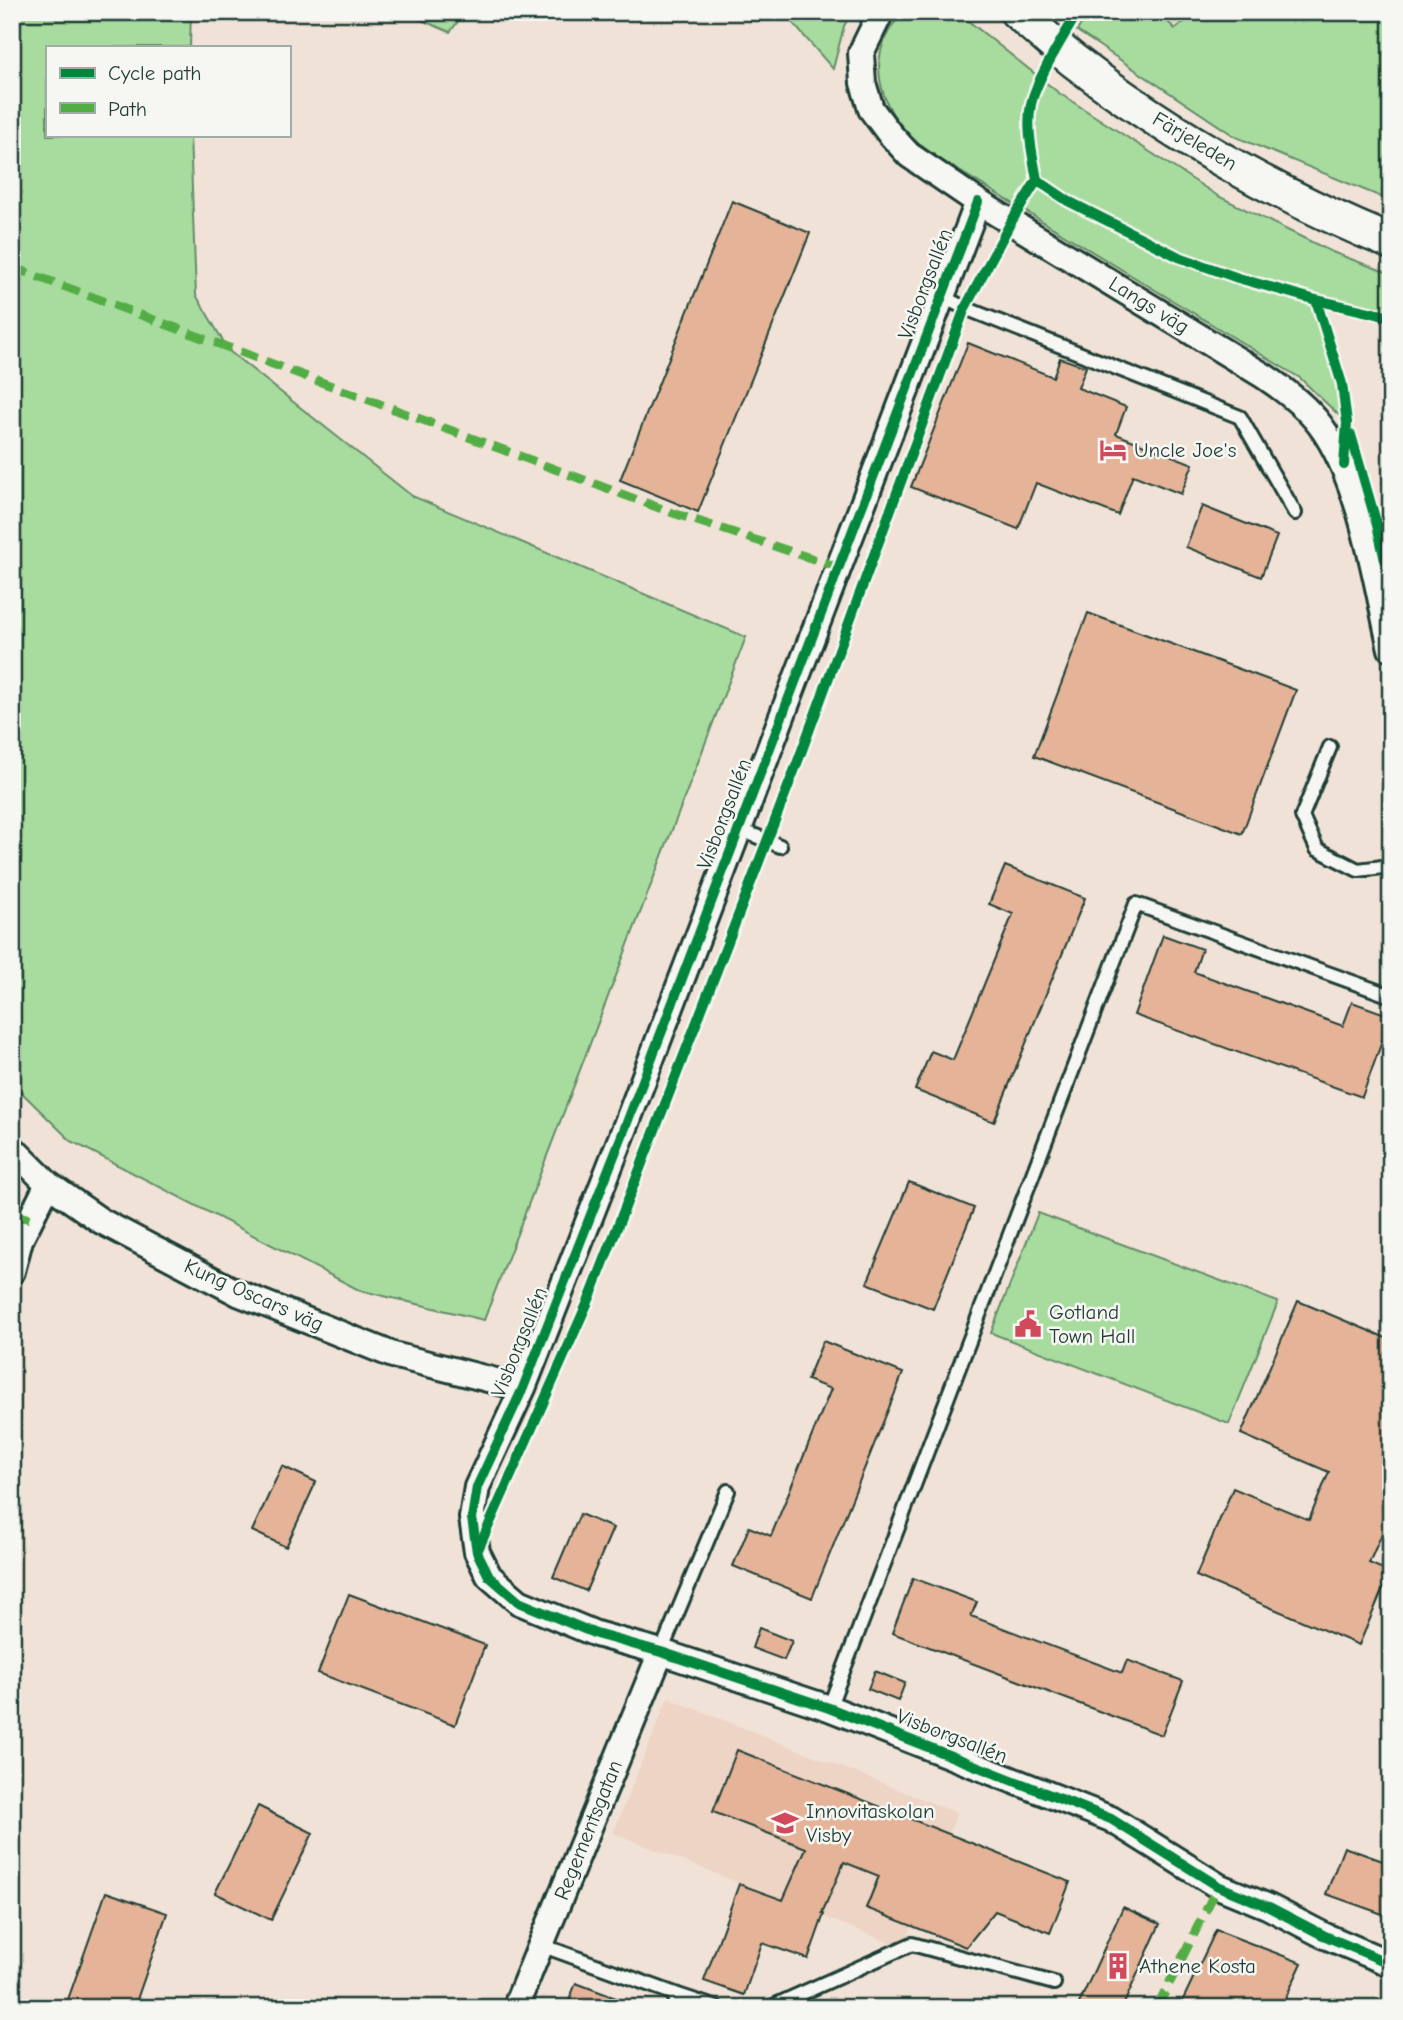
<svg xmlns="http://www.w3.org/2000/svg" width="1403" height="2020" font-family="'Comic Neue',sans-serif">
  <rect width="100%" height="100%" fill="#f1e2d7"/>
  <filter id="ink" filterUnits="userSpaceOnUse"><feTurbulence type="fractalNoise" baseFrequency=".0143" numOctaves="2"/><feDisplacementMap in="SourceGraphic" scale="14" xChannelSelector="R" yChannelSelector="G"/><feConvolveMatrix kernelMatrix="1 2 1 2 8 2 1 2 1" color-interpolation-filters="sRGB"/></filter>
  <g filter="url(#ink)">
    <path fill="#edd4c4" d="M1158 12H1197L1175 30Z
      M668 1698 957 1813 903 1948 613 1833Z"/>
    <path fill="#a8dc9e" stroke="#648c69" stroke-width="2" d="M12 12H191L190 47H47V135H190L196 295 229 351 412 496 746 637 484 1320 359 1290 71 1141 12 1083Z
      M402 12H465L450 32Z
      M783 12H852L844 26 833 69Z
      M904 12H957L1059 93 1218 196 1332 252 1391 274V317L1316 301 1342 384 1347 423 1300 378 938 158C928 150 916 143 908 134 875 98 866 49 904 12Z
      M1088 12H1158L1175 29 1197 12H1391V201L1236 137 1077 31Z
      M1038 1213 1278 1302 1229 1424 991 1333Z"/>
    <path fill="#e5b397" stroke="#1f3d34" stroke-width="2" d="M732 201 810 233 698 512 620 480Z
      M968 343 1053 377 1060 358 1086 367 1078 388 1126 407 1116 434 1193 464 1181 494 1133 475 1118 515 1036 483 1018 529 911 487Z
      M1202 506 1277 536 1261 577 1186 547Z
      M1088 613 1296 690 1242 834 1034 756Z
      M1005 866 1085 898 994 1122 915 1090 931 1051 953 1060 1013 914 989 904Z
      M1163 935 1202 949 1194 972 1343 1026 1352 1002 1391 1016 1362 1097 1134 1015Z
      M909 1182 974 1208 933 1309 867 1283Z
      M1298 1301 1391 1340V1513L1369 1563 1390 1572 1359 1645 1196 1576 1233 1488 1309 1520 1329 1472 1241 1434Z
      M823 1341 903 1373 812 1598 733 1566 749 1527 771 1536 831 1389 807 1380Z
      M282 1466 316 1482 286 1547 252 1531Z
      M580 1514 613 1528 586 1591 553 1577Z
      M913 1578 977 1602 971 1616 1122 1673 1127 1660 1183 1681 1162 1735 892 1633Z
      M349 1594 485 1645 455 1725 318 1673Z
      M759 1628 792 1641 784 1660 752 1648Z
      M875 1671 905 1683 898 1701 868 1689Z
      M737 1750 1070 1882 1050 1933 995 1911 966 1947 866 1908 879 1876 844 1862 822 1913 824 1914 808 1959 762 1943 744 1995 704 1981 739 1884 783 1900 806 1848 713 1812Z
      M258 1806 313 1833 271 1920 215 1893Z
      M1344 1847 1391 1864V1917L1326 1894Z
      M106 1892 167 1913 134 2008H65Z
      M1123 1907 1160 1924 1122 2008H1077Z
      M1216 1930 1302 1963 1281 2008H1179Z
      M576 1983 637 2006V2008H566Z"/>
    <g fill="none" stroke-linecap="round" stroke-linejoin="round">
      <defs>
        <path id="service" d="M941 296 965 308 1240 417 1295 513
          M1330 747 1302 816 1317 849 1358 870 1391 866
          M739 829 780 846
          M661 1652 728 1491
          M829 1708 1136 904 1391 996
          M541 1945 678 1995 673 2008
          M678 1995 717 2008
          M769 2008 912 1944 1054 1983"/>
        <path id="minor" d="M881 12 861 53 863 83 871 109 889 133 909 155 978 202 1264 376C1285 390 1305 405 1320 425 1361 480 1376 582 1391 649
          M978 202 628 1120 523 1388 477 1487 472 1518 477 1552 489 1576 519 1602 596 1634 661 1652 829 1708 1111 1819 1218 1886 1269 1907 1323 1935 1391 1964
          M12 1148 48 1184 101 1221 238 1293 393 1355 523 1388
          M12 1271 20 1240 48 1184
          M515 2008 661 1652"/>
        <path id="secondary" d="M1017 12C1036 28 1055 46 1074 61 1170 135 1279 196 1391 242"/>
      </defs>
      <use href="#service" stroke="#1f3d34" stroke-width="18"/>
      <use href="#minor" stroke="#1f3d34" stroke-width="30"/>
      <use href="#secondary" stroke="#1f3d34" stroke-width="38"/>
      <use href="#service" stroke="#f6f6f2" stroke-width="12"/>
      <use href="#minor" stroke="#f6f6f2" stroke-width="24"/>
      <use href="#secondary" stroke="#f6f6f2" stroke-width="33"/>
      <path stroke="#52ad45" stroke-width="9" stroke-dasharray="18 9" stroke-linecap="butt" d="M12 267 670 512 838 567
        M12 1214 30 1219
        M1157 2008 1218 1886"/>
      <defs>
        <path id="cycleway" d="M1037 180 1068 201 1179 257 1238 278 1316 300 1391 317
          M978 202 628 1120 523 1388 477 1487 472 1518 477 1552 489 1576 519 1602 596 1634 661 1652 829 1708 1111 1819 1218 1886 1269 1907 1323 1935 1391 1964
          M1316 300 1342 384 1347 423 1344 465
          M1351 435 1377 525 1391 587
          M477 1552 591 1295 798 761 965 308 1011 222 1037 180C1033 156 1026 129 1031 104 1037 78 1064 36 1078 12"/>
      </defs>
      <use href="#cycleway" stroke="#f6f6f2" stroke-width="15"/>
      <use href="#cycleway" stroke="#00873e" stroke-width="10"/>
    </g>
  </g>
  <defs>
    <symbol id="hotel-bare" viewBox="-9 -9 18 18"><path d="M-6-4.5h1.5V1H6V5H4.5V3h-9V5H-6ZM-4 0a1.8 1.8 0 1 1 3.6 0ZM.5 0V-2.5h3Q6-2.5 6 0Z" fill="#d1495b" stroke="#f6f6f2" stroke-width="2.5" paint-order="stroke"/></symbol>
    <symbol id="civic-bare" viewBox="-9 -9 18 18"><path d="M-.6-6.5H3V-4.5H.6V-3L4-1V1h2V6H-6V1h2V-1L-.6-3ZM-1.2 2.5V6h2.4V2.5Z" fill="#d1495b" stroke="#f6f6f2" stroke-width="2.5" paint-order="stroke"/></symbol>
    <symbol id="school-bare" viewBox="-9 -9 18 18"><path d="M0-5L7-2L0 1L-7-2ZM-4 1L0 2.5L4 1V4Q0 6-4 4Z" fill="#d1495b" stroke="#f6f6f2" stroke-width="2.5" paint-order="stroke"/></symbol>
    <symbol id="building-bare" viewBox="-9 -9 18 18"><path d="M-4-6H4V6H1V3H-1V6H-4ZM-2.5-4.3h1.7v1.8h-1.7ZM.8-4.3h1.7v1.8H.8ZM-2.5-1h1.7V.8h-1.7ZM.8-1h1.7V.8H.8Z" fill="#d1495b" stroke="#f6f6f2" stroke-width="2.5" paint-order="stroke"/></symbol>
  </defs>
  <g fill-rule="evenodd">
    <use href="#hotel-bare" x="1094" y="431" width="38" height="38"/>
    <use href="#civic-bare" x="1009" y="1305" width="38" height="38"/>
    <use href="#school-bare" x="766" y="1804" width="38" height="38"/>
    <use href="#building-bare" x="1099" y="1947" width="38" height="38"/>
  </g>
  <g text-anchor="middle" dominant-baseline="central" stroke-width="5" stroke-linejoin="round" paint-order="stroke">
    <g font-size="21" fill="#1f3d34" stroke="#f6f6f2">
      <text transform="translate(1195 141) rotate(31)">Färjeleden</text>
      <text transform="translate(925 284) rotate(-69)">Visborgsallén</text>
      <text transform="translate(1149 305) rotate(32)">Langs väg</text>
      <text transform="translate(724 814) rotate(-69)">Visborgsallén</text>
      <text transform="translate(254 1295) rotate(24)">Kung Oscars väg</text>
      <text transform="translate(519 1342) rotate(-68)">Visborgsallén</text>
      <text transform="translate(952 1736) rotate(21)">Visborgsallén</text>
      <text transform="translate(588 1830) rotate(-68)">Regementsgatan</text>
    </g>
    <g font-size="21" fill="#1f3d34" stroke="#f6f6f2" text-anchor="start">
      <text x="1134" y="450">Uncle Joe's</text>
      <text x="1049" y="1312">Gotland<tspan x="1049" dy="24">Town Hall</tspan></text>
      <text x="806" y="1811">Innovitaskolan<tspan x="806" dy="24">Visby</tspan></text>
      <text x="1139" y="1966">Athene Kosta</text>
    </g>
  </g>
  <rect width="1403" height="2020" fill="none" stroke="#f6f6f2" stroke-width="42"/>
  <rect x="21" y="21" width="1361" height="1978" fill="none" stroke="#1f3d34" stroke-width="2.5" filter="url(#ink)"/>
  <rect x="46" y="46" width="245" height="91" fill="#f6f6f2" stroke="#a0aca6" stroke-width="2"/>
  <rect x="60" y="68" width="35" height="10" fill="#00873e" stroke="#a0aca6" stroke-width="2"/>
  <text x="108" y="80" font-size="21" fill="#1f3d34">Cycle path</text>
  <rect x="60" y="103" width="35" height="10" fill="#52ad45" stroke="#a0aca6" stroke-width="2"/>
  <text x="108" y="116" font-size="21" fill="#1f3d34">Path</text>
</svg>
